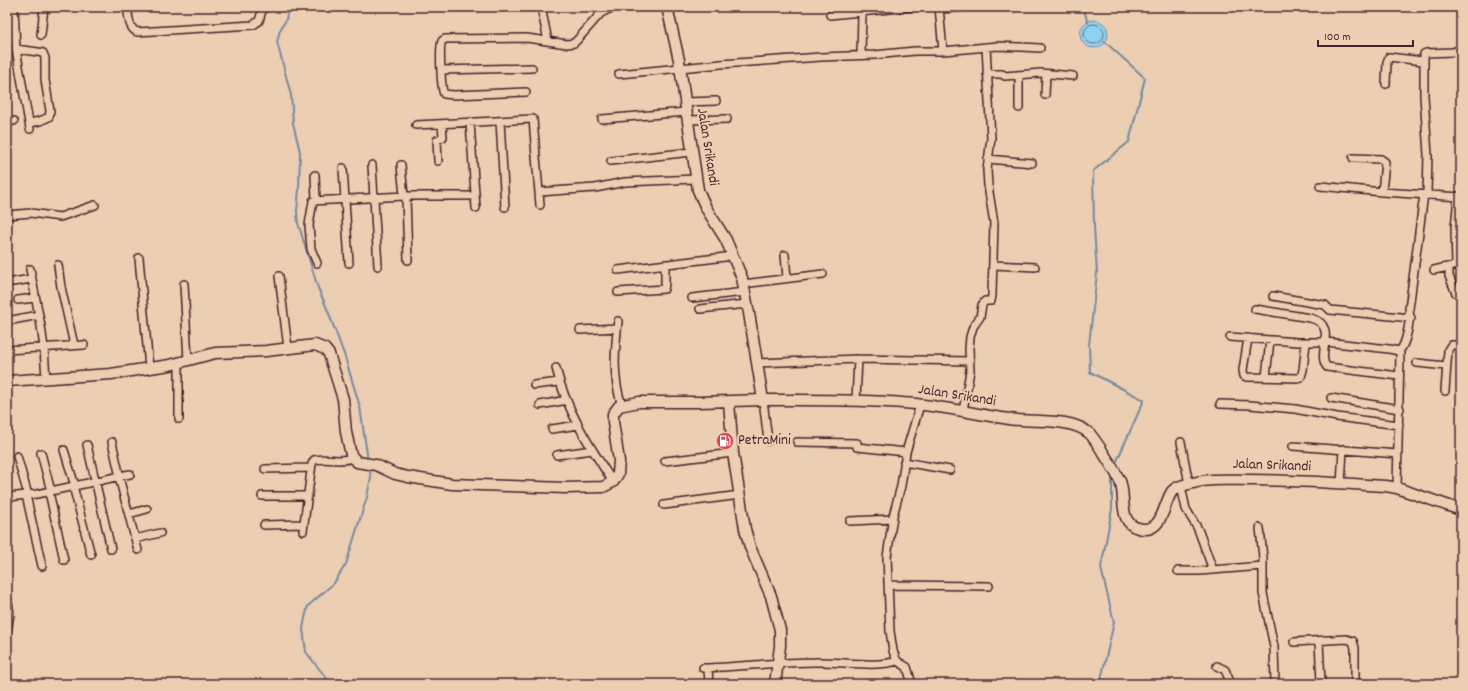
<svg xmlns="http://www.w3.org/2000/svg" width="1468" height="691" font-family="Dekko,sans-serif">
  <rect width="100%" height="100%" fill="#eccfb2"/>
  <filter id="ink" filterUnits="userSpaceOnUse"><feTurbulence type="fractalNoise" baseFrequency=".025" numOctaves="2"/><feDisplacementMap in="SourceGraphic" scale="8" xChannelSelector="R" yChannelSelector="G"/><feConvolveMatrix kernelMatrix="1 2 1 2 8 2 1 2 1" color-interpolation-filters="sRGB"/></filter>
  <g filter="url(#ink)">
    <path fill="#90d2f2" stroke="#748aa2" d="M1080 34a14 14 0 1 1 28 0a14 14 0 1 1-28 0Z"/>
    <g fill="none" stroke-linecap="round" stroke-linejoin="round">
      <path stroke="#66677b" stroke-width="1" d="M1084 34a10 10 0 1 1 20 0a10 10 0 1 1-20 0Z"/>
      <path stroke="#748aa2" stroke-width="2" d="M288 7 286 20 280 30 277 42 291 95 293 123 300 152 299 189 297 211 298 223 318 288 328 311 345 357 360 407 368 461
        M1083 7 1088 23
        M1104 41 1145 78 1129 142 1093 171 1094 227 1097 273 1089 345 1090 372 1144 400 1115 465
        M331 684 306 652 303 629 305 618 308 606 334 583 346 564 367 497 371 477 369 467
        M1100 684 1114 622 1101 568 1112 509V475"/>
      <defs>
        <path id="street" d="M14 7 16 49 30 129
          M127 7C129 16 128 28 137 32L253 25 259 21 263 7
          M541 7 548 41
          M939 7 943 51
          M127 8 143 7
          M939 9 967 7
          M830 15 910 7
          M41 35 44 7
          M16 49 38 52 43 53 45 58V80L50 111 49 117 40 121 29 123
          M861 55 862 13
          M441 70 532 68
          M619 74 721 64 821 57 874 55 915 51H943L998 46 1040 48
          M987 74H1002L1005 76 1041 73 1073 76
          M1386 84 1387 62 1389 57 1423 61
          M526 92 454 95 444 94C441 89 439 46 442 41L445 39 527 38 567 44 574 43 578 39 601 13 611 8 630 7
          M1045 95 1046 74
          M685 102 716 101
          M1019 108V75
          M602 119 686 112
          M687 120 727 119
          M500 121 505 207
          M470 122 476 208
          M7 123 14 121
          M416 125 533 119 540 205
          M1353 158 1381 159 1385 162 1382 192
          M988 159 1032 163
          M438 161 437 140 443 137 442 124
          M611 161 691 152
          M372 165 378 266
          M401 165 404 196
          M343 168 349 263
          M315 175 316 201
          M1320 186 1382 192 1461 197
          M539 192 595 188 625 182 696 179
          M1427 194 1428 155 1424 96V54L1426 53 1453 52 1461 49
          M406 196 408 260
          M7 215 31 213 60 217 95 205
          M785 255 787 278
          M139 258 149 368
          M317 263 311 249 309 225 313 201 404 196H475
          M58 265 61 287 74 345
          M994 265 1035 267
          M1456 266 1455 228 1458 196
          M1449 267V276L1456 293
          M30 269 41 326 44 348 46 379
          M618 270 725 257 733 254
          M1434 270 1461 264
          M279 276 288 348
          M13 282 31 279
          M184 284 188 361
          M743 284 823 274
          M618 292 664 289 665 284V264
          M1273 296 1325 305 1330 310 1411 318
          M692 298 745 292
          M18 300 35 298
          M700 309 747 304
          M1255 309 1310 318C1340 325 1315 354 1327 367L1399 376
          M7 321 39 315
          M618 321C615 349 612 378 622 405
          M580 330 617 328
          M1230 337 1298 342H1326L1389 349 1399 351 1400 354 1397 488
          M1248 338 1243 370 1244 376 1247 377 1298 378 1301 377 1303 370 1306 343
          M7 350 84 345
          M1399 351C1406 346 1411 319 1409 309L1424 194
          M757 363 858 359 970 361
          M1417 363 1446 366
          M556 368C566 410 590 447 613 482
          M1266 377 1270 340
          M534 385 559 382
          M1445 391 1448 350 1451 345H1461
          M1331 398 1400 409
          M763 400 768 441
          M856 400 858 359
          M1220 404 1250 405 1295 409 1337 417 1399 425
          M540 405 567 400
          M963 411 970 371 969 349 970 337 973 327 980 317 982 305 985 301H991L992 295 994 223 988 186 987 170 991 138 986 47
          M179 419V363
          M552 429 578 425
          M112 442 120 477
          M797 442 857 443V447L906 452
          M1181 442 1189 484
          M87 445 111 549
          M1293 446 1398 454
          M64 450 75 486
          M41 453 51 491
          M557 455 592 450
          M17 456 28 495
          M665 461 733 453
          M904 462 950 470
          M265 469 311 468
          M119 477 138 550
          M1341 484 1343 449
          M73 486 91 555
          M1181 486 1186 509 1198 529 1213 570
          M49 492 64 560
          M26 495 42 566
          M262 496H308
          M7 497 37 494 130 474
          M664 505 740 495
          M129 514 147 509
          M850 521 893 519
          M264 525 304 524
          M1260 528 1263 558V593L1274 647 1275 684
          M303 531 312 464 314 460C328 457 338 463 353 458
          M135 539 160 533
          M1178 571H1199L1263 566
          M888 585 989 586
          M7 596 10 614 7 632
          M1319 641 1321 684
          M1294 642 1346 639 1353 641 1355 648V684
          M1217 666 1225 670 1231 684
          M703 668C740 667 777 662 815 662 840 661 874 668 897 661
          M708 668 709 684
          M912 684 907 667 897 661 893 651 890 631 887 557 893 516 901 486 906 452 920 405"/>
        <path id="secondary" d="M667 7 679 60 698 190 706 208 726 240 742 278 749 313 763 400C810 400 856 399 903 403 939 405 974 414 1009 419 1034 423 1070 417 1089 433 1094 437 1117 474 1120 481 1126 496 1118 523 1138 528 1162 535 1163 506 1171 493 1174 487 1183 485 1189 484 1209 478 1230 480 1250 480 1295 480 1341 483 1386 486L1397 488 1461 510
          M7 381 111 374 170 365 215 353 266 351 315 345 325 349 329 354 332 364 343 399 346 432 351 455 357 462 376 465 395 474 408 477 452 484 565 488 603 487 613 482 618 474 619 461 613 422V414L619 406 639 402H699L763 400
          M729 402 733 453 745 529 750 547 771 596 780 630V646L775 684"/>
      </defs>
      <use href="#street" stroke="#4a1f2b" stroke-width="10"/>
      <use href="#secondary" stroke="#4a1f2b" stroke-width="13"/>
      <use href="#street" stroke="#eccfb2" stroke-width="7"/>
      <use href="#secondary" stroke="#eccfb2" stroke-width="10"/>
    </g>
  </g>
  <defs>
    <symbol id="fuel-disc" viewBox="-11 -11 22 22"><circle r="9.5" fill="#d1495b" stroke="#eccfb2"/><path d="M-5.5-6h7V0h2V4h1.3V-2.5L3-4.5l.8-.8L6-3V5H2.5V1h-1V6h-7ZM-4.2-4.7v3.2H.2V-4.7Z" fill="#fff"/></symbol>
  </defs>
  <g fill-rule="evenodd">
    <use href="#fuel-disc" x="715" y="431" width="20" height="20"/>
  </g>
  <g text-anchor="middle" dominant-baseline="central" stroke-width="4" stroke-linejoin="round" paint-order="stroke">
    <g font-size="15" fill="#4a1f2b" stroke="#eccfb2">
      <text transform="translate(707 147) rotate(81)">Jalan Srikandi</text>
      <text transform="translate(957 396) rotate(9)">Jalan Srikandi</text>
      <text transform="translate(1272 466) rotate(2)">Jalan Srikandi</text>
    </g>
    <g font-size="15" fill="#4a1f2b" stroke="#eccfb2" text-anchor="start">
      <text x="738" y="441">PetraMini</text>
    </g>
  </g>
  <rect width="1468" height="691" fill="none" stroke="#eccfb2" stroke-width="24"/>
  <rect x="12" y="12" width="1444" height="667" fill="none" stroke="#4a1f2b" stroke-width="1.5" filter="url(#ink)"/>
  <path d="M1318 40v6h95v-6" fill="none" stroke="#4a1f2b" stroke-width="2"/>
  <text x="1324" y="40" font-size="12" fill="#4a1f2b" stroke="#eccfb2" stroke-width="3" paint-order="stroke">100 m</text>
</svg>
